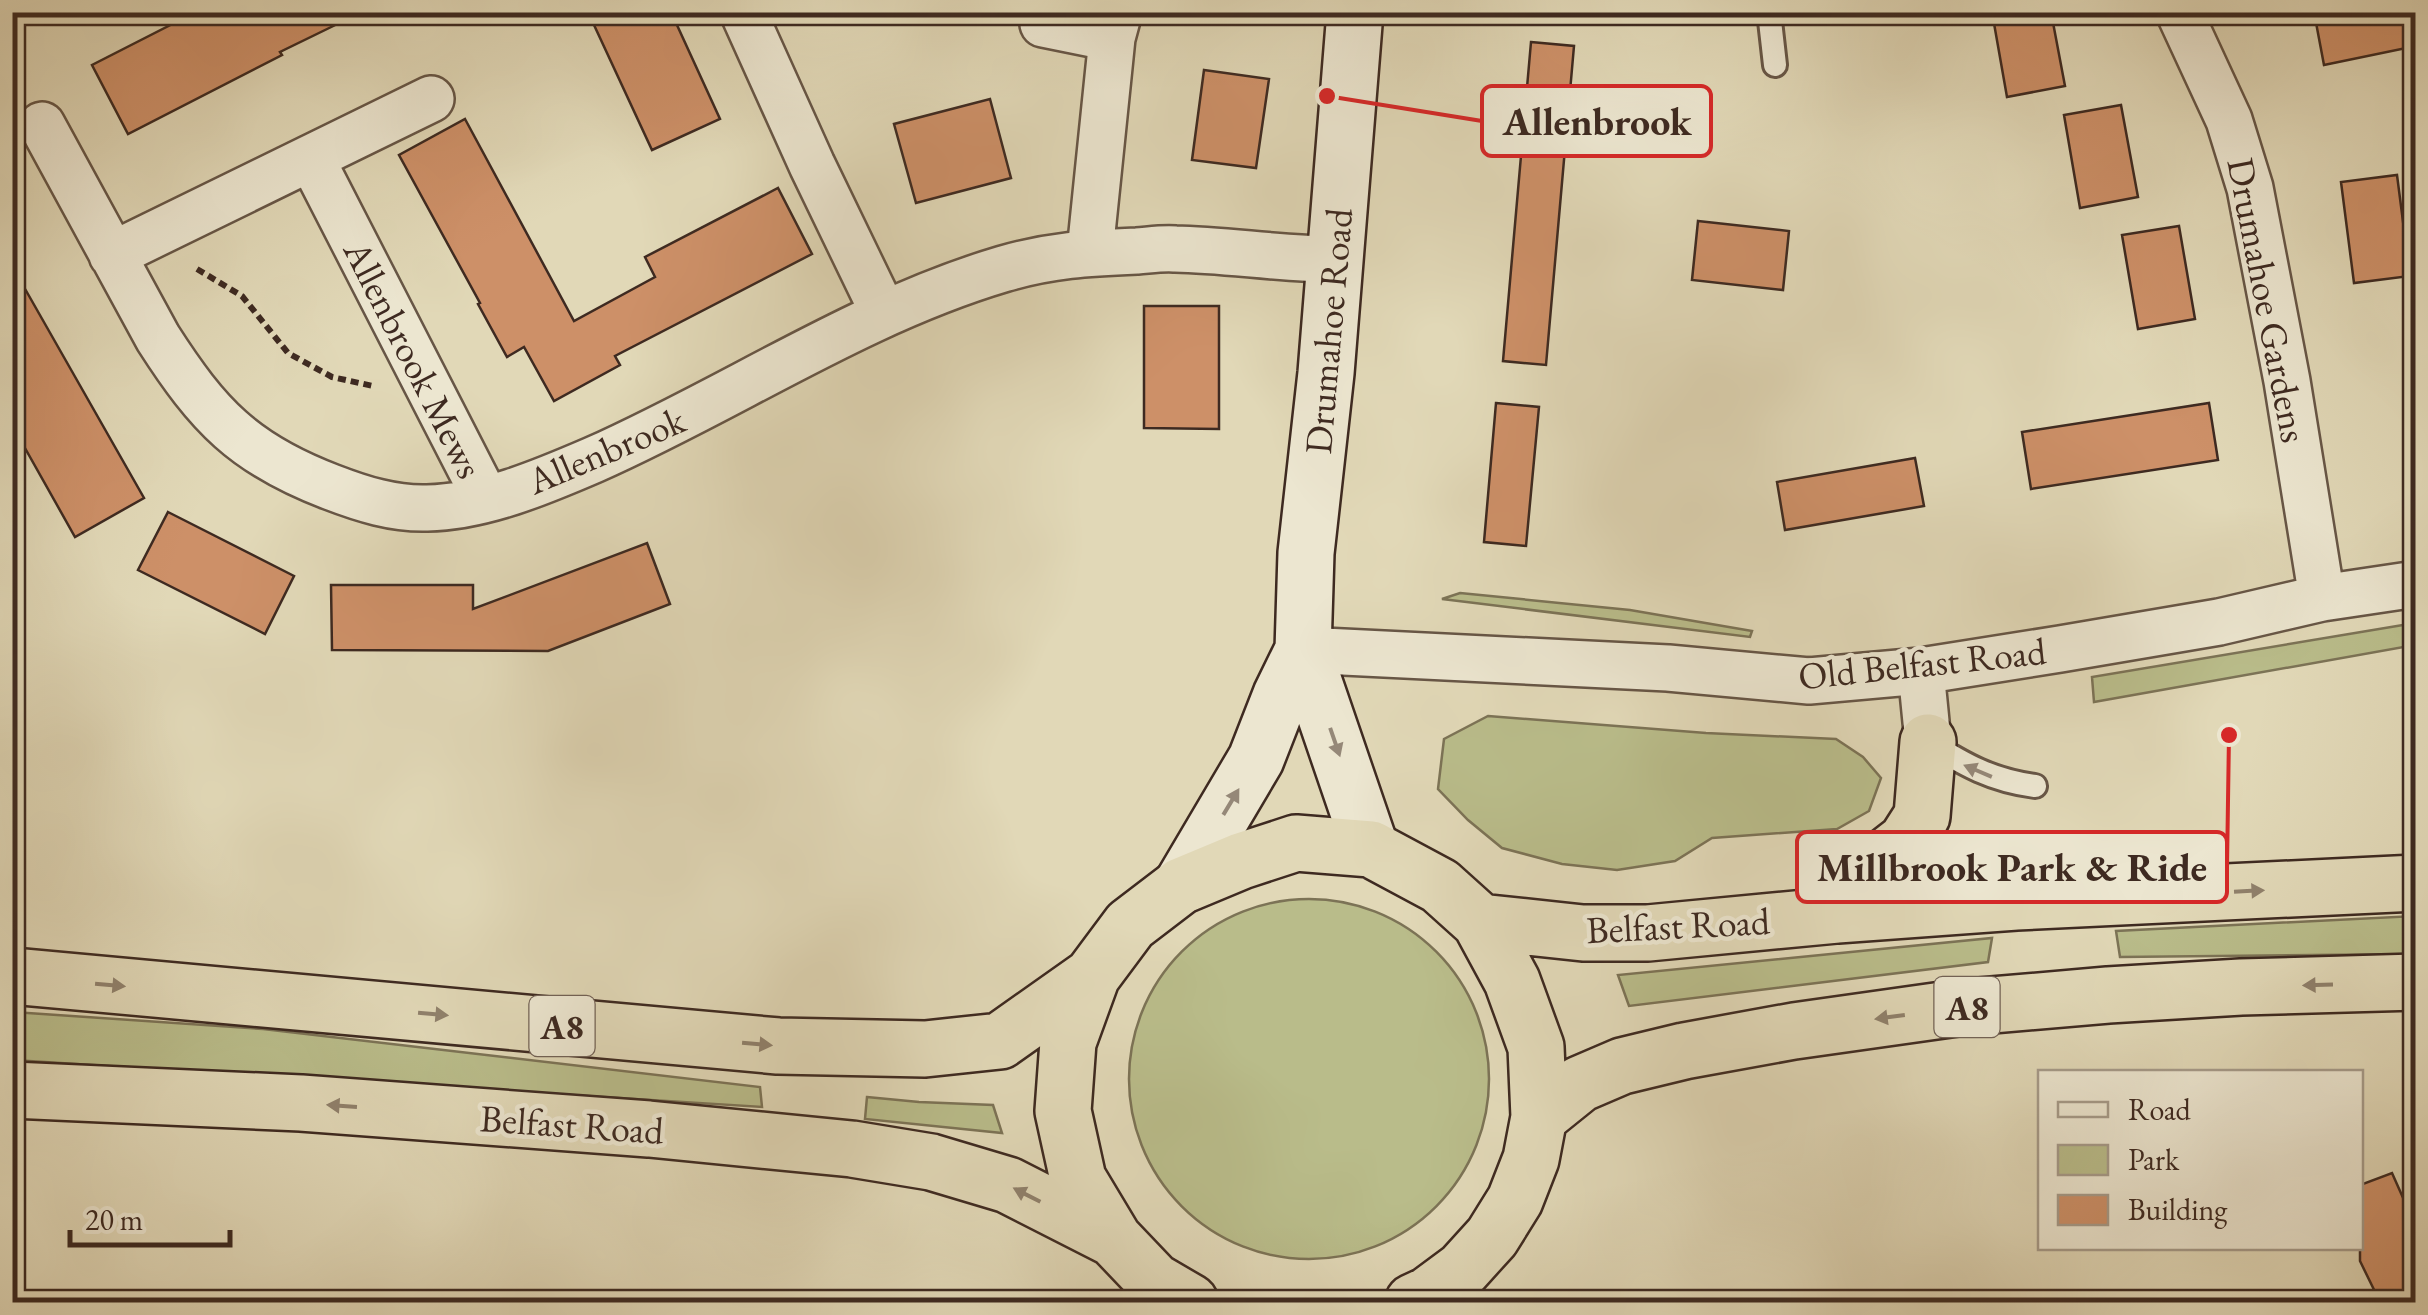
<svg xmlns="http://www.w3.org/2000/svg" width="2428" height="1315" font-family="'EB Garamond',serif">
  <rect width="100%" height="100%" fill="#e1d8b7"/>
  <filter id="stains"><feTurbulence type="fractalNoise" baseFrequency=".002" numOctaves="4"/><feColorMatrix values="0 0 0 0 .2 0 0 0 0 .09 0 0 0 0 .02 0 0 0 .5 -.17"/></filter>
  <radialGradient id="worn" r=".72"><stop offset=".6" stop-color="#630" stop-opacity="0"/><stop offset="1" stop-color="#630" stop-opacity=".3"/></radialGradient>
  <path fill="#b9bc8a" stroke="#7c7356" stroke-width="2.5" d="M1460 593 1630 610 1752 631 1750 637 1442 599Z
    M2415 623V645L2094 702 2092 677Z
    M1488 716 1706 733 1836 739 1863 757 1881 778 1869 811 1837 829 1712 838 1675 861 1617 870 1562 864 1502 848 1468 820 1438 789 1444 739Z
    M1129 1079a180 180 0 1 1 360 0a180 180 0 1 1-360 0Z
    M2415 916V954L2120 957 2116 931Z
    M1992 938 1988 962 1629 1006 1618 975Z
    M13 1012 263 1029 760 1087 762 1107 13 1060Z
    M867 1097 919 1102 993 1105 1002 1133 865 1119Z"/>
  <path fill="#cd9068" stroke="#3e2a21" stroke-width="2.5" d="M196 12H362L280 52 282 55 128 134 92 65Z
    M588 12H671L720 119 652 150Z
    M1992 12H2051L2065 86 2007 97Z
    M2314 12H2416V46L2324 65Z
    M1531 42 1574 46 1546 365 1503 361Z
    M1204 70 1269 79 1256 168 1192 160Z
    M990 99 1011 178 916 203 894 124Z
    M2121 105 2138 197 2080 208 2064 115Z
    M465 119 574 321 655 277 645 257 778 188 812 254 615 356 620 365 554 401 524 347 507 357 478 304 480 303 399 155Z
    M2397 175 2410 276 2354 283 2341 182Z
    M1698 221 1789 231 1783 290 1692 280Z
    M2179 226 2195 319 2138 329 2122 235Z
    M12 266 144 498 75 537 12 425Z
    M1144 306H1219V429L1144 428Z
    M1496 403 1539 407 1526 546 1484 542Z
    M2209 403 2218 460 2031 489 2022 432Z
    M1915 458 1924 506 1785 530 1777 482Z
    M168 512 294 576 265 634 138 570Z
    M647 543 670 604 548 651 332 650 331 585H473V609Z
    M2392 1173 2416 1227V1285L2379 1300 2360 1261V1185Z"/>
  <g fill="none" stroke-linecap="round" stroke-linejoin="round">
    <defs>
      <path id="lane" d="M1769 12 1775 65
        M1928 742C1965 765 1991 780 2035 786"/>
      <path id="street" d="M743 12 812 165 884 314
        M2179 12 2229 120 2250 188 2287 381 2322 598
        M1043 24 1112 38
        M42 125 158 338C208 416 244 454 331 487 362 499 394 509 427 508 483 507 542 482 593 460 731 399 858 312 1003 269 1051 255 1088 253 1137 251 1150 250 1163 248 1175 249 1228 250 1280 259 1333 259
        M311 158 486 499
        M1090 252 1112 38 1119 12
        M112 255 431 99
        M1303 650 1668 668 1809 681 1921 671 2060 649 2219 622 2322 598 2416 584
        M1921 671 1928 742"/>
      <path id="secondary" d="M1355 12 1326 373 1306 553 1303 650 1371 849
        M1181 886 1256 759 1281 695 1303 650"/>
      <path id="highway" d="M1837 915 1888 855 1906 841 1922 816 1928 742
        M1480 922 1583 933H1648L1837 915 2016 902 2416 883
        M12 976 778 1046 925 1049 1000 1041 1092 976
        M12 1090 301 1103 649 1129 852 1149 931 1162 1008 1185 1114 1239
        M1539 1117 1580 1084 1622 1066 1684 1051 1794 1031 1957 1008 2108 995 2241 987 2416 982
        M1190 1302 1154 1281 1114 1239 1078 1179 1063 1111 1068 1042 1092 976 1130 925 1181 886 1241 861 1296 843 1371 849 1440 886 1480 922 1512 981 1536 1047 1539 1117 1531 1159 1515 1200 1492 1237 1463 1269 1428 1295 1413 1302"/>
    </defs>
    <use href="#lane" stroke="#675646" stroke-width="28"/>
    <use href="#street" stroke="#675646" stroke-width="50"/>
    <use href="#secondary" stroke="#3e2a21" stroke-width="60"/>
    <use href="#highway" stroke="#3e2a21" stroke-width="60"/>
    <path stroke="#3e2a21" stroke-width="6" stroke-dasharray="8 5" stroke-linecap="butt" d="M197 269 242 296 288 353 332 377 373 386"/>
    <use href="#lane" stroke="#ece6d0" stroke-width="22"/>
    <use href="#street" stroke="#ece6d0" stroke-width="45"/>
    <use href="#secondary" stroke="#ece6d0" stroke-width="55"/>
    <use href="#highway" stroke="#e1d8b7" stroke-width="55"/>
  </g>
  <defs><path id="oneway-solid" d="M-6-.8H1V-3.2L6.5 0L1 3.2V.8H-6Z" transform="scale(2.5)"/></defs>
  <g fill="#958878">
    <use href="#oneway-solid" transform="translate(1335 742) rotate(71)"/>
    <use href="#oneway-solid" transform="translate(1978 771) rotate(-157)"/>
    <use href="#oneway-solid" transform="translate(1231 802) rotate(-59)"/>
  </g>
  <g fill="#90816c">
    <use href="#oneway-solid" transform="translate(2249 891) rotate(-3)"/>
    <use href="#oneway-solid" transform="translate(110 985) rotate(5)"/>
    <use href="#oneway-solid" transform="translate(2318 985) rotate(178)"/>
    <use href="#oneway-solid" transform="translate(433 1014) rotate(5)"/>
    <use href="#oneway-solid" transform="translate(1890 1017) rotate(172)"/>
    <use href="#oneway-solid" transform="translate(757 1044) rotate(5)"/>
    <use href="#oneway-solid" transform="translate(342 1106) rotate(-176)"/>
    <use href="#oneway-solid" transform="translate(1027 1195) rotate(-153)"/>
  </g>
  <g text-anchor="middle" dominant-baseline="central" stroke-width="9" stroke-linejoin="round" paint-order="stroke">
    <g fill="#ece6d0" stroke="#726256" stroke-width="2.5">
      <rect x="1934.5" y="977" width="65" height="60" rx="8"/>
      <rect x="529.5" y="996" width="65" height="60" rx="8"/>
    </g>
    <g font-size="35" font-weight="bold" fill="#3e2a21">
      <text x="1967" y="1007">A8</text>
      <text x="562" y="1026">A8</text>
    </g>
    <g font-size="38" fill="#3e2a21" stroke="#ece6d0">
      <text transform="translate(2268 300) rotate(79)">Drumahoe Gardens</text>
      <text transform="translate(1328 331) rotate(-85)">Drumahoe Road</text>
      <text transform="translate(414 359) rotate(63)">Allenbrook Mews</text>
      <text transform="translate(606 450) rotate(-23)">Allenbrook</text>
      <text transform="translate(1922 663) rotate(-6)">Old Belfast Road</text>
      <text transform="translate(1678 925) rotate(-3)">Belfast Road</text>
      <text transform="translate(572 1124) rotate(4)">Belfast Road</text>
    </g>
  </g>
  <path fill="none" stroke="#d62828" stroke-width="4" d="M1327 96L1482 121M2229 735L2227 867"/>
  <g fill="#d62828" stroke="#ece6d0" stroke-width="4">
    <circle cx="1327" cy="96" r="10"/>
    <circle cx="2229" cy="735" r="10"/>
  </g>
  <g fill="#ece6d0" stroke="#d62828" stroke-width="4">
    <rect x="1482" y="86" width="229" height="70" rx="10"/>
    <rect x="1797" y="832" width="430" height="70" rx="10"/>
  </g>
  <g font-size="40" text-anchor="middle" font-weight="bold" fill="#3e2a21">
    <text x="1597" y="135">Allenbrook</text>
    <text x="2012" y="881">Millbrook Park &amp; Ride</text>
  </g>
  <rect width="2428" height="1315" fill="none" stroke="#e1d8b7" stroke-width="50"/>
  <rect x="15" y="15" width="2398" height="1285" fill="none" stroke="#3e2a21" stroke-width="5"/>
  <rect x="25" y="25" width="2378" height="1265" fill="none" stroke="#3e2a21" stroke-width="2.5"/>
  <rect x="2038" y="1070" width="325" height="180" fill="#ece6d0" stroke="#a69b8a" stroke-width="2.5"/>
  <rect x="2058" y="1102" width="50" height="15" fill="#ece6d0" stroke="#a69b8a" stroke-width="2.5"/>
  <text x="2128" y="1120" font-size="30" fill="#3e2a21">Road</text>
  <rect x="2058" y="1145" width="50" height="30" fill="#b9bc8a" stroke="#a69b8a" stroke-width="2.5"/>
  <text x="2128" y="1170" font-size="30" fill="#3e2a21">Park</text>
  <rect x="2058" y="1195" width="50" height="30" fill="#cd9068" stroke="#a69b8a" stroke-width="2.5"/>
  <text x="2128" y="1220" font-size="30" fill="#3e2a21">Building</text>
  <path d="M70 1230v15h160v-15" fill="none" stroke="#3e2a21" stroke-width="5"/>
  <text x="85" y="1230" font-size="30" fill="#3e2a21" stroke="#ece6d0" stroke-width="8" paint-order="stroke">20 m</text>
  <rect width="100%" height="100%" filter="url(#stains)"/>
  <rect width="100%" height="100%" fill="url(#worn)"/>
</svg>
